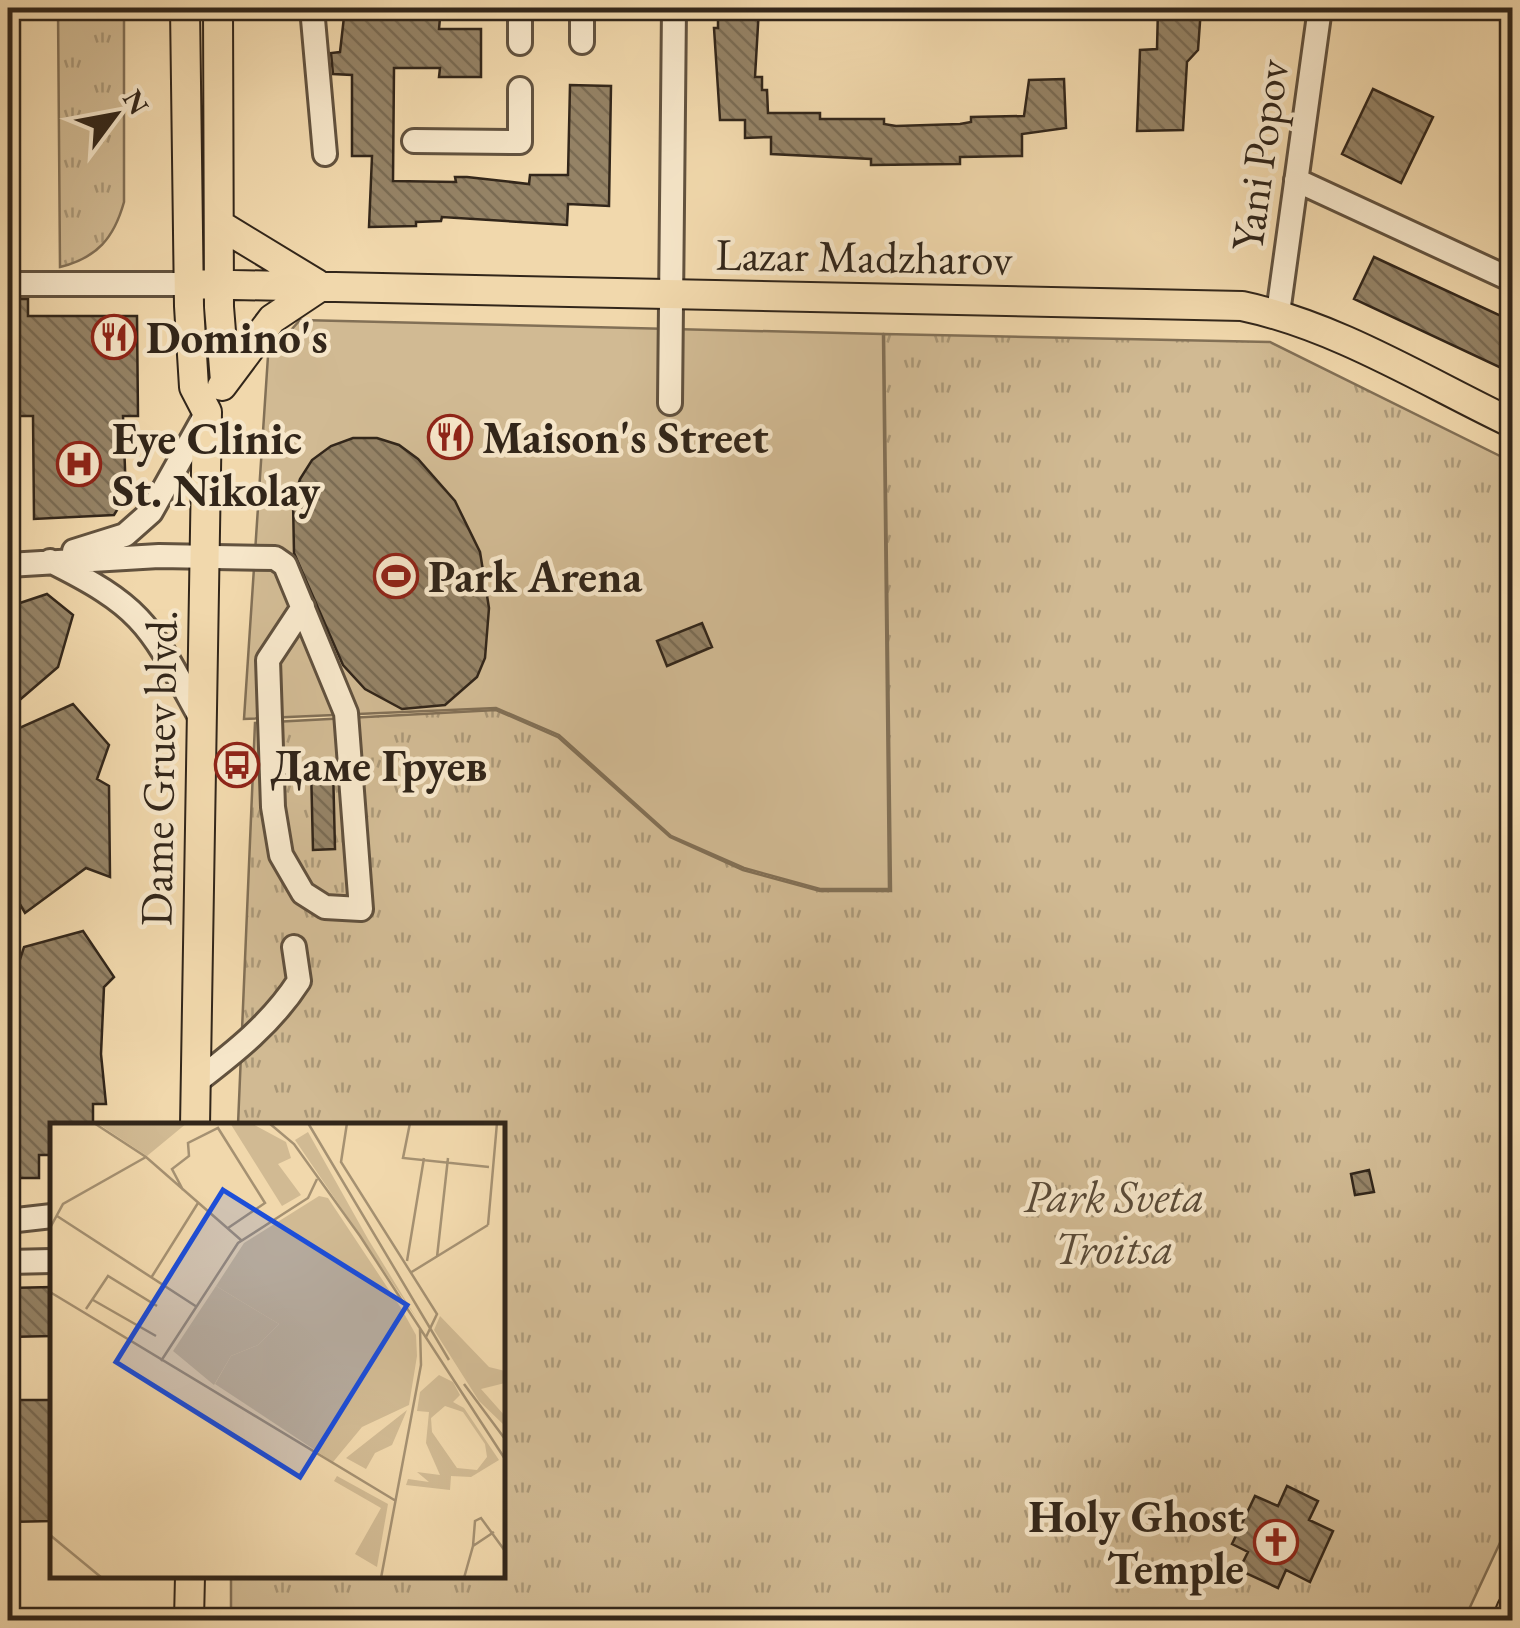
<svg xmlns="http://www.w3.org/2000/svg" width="1520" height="1628" font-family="'EB Garamond',serif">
  <defs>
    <pattern id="grass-tufts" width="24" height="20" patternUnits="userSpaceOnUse" patternTransform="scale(2.5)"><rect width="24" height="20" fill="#d1ba93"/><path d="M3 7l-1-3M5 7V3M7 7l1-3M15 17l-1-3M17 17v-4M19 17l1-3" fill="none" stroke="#aa9777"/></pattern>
    <pattern id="building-back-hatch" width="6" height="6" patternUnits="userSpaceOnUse" patternTransform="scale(2.5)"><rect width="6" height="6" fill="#958366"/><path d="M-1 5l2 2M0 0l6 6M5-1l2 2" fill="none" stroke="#7a6b53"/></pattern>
  </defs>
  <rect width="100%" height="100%" fill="#f1d8ac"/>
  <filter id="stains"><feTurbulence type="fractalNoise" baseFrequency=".002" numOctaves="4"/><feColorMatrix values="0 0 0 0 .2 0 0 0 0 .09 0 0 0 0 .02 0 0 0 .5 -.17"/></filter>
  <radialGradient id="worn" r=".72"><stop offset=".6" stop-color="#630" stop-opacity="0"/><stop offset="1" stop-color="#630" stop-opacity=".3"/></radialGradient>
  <path fill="url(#grass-tufts)" stroke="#827056" stroke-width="2.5" d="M58 8H124V202C114 238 97 258 60 267Z
    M884 334 1270 342 1512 462V1517L1464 1620H231V1576H502V1126L238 1125 255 723 496 710 558 737 670 837 743 870 820 891H891Z"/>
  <path fill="#d1ba93" stroke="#827056" stroke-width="2.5" d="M300 320 883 334 889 889H820L744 868 671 836 559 735 496 708 244 719 268 356Z"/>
  <path fill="url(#building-back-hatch)" stroke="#32261a" stroke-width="2.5" d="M345 8H381V18H440L439 29H481V77H439L440 68H394L393 181 456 182 455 177H467L529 184 530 175H568L570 85 611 86 609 206 568 204 567 225 442 217 441 221 416 222V226L369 227 372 156H352V75L333 74 331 53 340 52Z
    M725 8H759L755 77H762V90H767L768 113H820V119H884V124L896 126 960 124 971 122V117L1024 116 1029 80 1064 79 1066 128 1022 134V156L960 157V164L871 165V159L771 154V137L745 138V120H720L714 28H718V15H725Z
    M1158 8H1201L1198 50 1187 62 1183 130 1137 131 1140 50 1157 49Z
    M1373 89 1433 117 1401 183 1342 154Z
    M1374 257 1512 321V373L1354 299Z
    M8 299H28V316H137L138 416H123L126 495 114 515 34 519 33 416H8Z
    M353 438H377L399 445 418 459 455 501 480 552 489 608 485 658 477 677 445 705 402 709 365 689 343 665 294 553 293 501 300 479 312 460 331 446Z
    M47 594 73 615 58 667 8 710V607Z
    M702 623 712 647 667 666 657 641Z
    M73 704 109 745 97 779 109 786 110 877 86 868 25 913 14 894H8V733Z
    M311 767H333L335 849 313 850Z
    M83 931 114 977 104 987 101 1054 106 1104H93V1126H52V1155H39V1178H8V984H12L24 947Z
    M1369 1170 1374 1192 1355 1195 1351 1174Z
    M52 1287V1336L8 1337V1288Z
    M8 1400H52V1521L8 1522Z
    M1287 1486 1318 1501 1309 1520 1333 1531 1310 1582 1286 1570 1278 1588 1239 1570 1248 1552 1232 1544 1255 1496 1278 1506Z"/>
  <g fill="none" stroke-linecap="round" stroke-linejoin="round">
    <defs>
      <path id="minor" d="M312 8 325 154
        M582 8V42
        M520 43V8
        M414 141 520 142V89
        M1296 180 1512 280
        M8 284H189
        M1278 313 1320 8
        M670 403 674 8
        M74 551 125 535 151 512 207 412
        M50 561C145 608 150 626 200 717
        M8 565 159 556 275 558 285 565 346 713 361 909 325 907 303 893 281 855 273 807 268 660 303 607
        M196 1082C235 1052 272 1023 299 981L294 947
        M8 1221 52 1216
        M8 1262 52 1261"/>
      <path id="major" d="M185 8 189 306 194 387 207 412 195 1126
        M218 8 219 307 225 381
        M220 225 317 284
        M189 284 1242 306C1337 326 1426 382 1512 423
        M222 386 272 319 320 287
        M189 1620 190 1576
        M1507 1620 1512 1608"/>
    </defs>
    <use href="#minor" stroke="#62523e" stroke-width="28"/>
    <use href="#major" stroke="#32261a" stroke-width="32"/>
    <use href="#minor" stroke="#f6e6c9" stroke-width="22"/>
    <use href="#major" stroke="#f1d8ac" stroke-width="28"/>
  </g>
  <defs>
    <symbol id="restaurant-ring" viewBox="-11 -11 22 22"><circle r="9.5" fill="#f6e6c9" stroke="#8f2418" stroke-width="1.5"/><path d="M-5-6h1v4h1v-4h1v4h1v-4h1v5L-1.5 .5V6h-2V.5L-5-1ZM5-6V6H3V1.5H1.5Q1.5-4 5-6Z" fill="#8f2418"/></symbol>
    <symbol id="hospital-ring" viewBox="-11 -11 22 22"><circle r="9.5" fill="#f6e6c9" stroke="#8f2418" stroke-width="1.5"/><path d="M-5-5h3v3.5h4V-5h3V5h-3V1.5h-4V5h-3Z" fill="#8f2418"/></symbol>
    <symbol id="stadium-ring" viewBox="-11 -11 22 22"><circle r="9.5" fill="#f6e6c9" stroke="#8f2418" stroke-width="1.5"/><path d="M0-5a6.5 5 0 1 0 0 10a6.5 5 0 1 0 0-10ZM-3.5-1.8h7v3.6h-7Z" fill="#8f2418"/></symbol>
    <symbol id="bus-ring" viewBox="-11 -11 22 22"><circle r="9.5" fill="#f6e6c9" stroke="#8f2418" stroke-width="1.5"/><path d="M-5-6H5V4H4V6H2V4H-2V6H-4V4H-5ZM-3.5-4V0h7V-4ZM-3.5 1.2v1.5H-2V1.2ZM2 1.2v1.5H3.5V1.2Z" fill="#8f2418"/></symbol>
    <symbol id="church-ring" viewBox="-11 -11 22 22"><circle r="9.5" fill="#f6e6c9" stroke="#8f2418" stroke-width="1.5"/><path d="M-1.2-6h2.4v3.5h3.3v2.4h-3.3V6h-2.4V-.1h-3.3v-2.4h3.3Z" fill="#8f2418"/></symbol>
  </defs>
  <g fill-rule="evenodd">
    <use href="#restaurant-ring" x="89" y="312" width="50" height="50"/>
    <use href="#restaurant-ring" x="425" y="412" width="50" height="50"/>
    <use href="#hospital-ring" x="54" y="439" width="50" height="50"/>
    <use href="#stadium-ring" x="371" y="551" width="50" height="50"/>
    <use href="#bus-ring" x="212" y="740" width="50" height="50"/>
    <use href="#church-ring" x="1251" y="1517" width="50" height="50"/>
  </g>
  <g text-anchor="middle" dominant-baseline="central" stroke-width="9" stroke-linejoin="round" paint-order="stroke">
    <g font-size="45" fill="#32261a" stroke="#f6e6c9">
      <text transform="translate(1259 155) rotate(-82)">Yani Popov</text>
      <text transform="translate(864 256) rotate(1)">Lazar Madzharov</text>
      <text transform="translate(158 768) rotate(-89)">Dame Gruev blvd.</text>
    </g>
    <g font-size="45" font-weight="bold" fill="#32261a" stroke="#f6e6c9" text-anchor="start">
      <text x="146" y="337">Domino's</text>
      <text x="482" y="437">Maison's Street</text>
      <text x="112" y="438">Eye Clinic<tspan x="112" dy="52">St. Nikolay</tspan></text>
      <text x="428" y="576">Park Arena</text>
      <text x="270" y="765">Даме Груев</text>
      <text x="1244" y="1516" text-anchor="end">Holy Ghost<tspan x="1244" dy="52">Temple</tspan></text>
    </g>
    <g font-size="45" font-style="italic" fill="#5a4b38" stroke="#f6e6c9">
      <text x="1114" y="1196">Park Sveta<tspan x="1114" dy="52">Troitsa</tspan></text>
    </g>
  </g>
  <g transform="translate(50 1123)">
    <rect width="455" height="455" fill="#f1d8ac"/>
    <path d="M47 0H137L97 33ZM180 0H201L236 19 241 35 228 41 251 72 232 83ZM258 9 318 116 367 196 245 17ZM269 73 278 75 351 185 366 212 367 233 359 282 312 304 283 339 165 261 181 233 208 222 229 201 166 163 194 120Z" fill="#d1ba93"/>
    <path d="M390 193 439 244 455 248V260L431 266 455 293V303L429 278 384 207ZM389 252 403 259 410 272 403 279 414 285 449 337 421 354 401 353 400 367 356 362 358 356 379 359 367 349 390 352 376 320 379 289 367 288 370 269ZM395 283 413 289 435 321 437 334 427 347 407 345 382 309 381 295ZM357 287 342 322 325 330 316 346 296 335ZM287 353 338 381 327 444 305 431 331 385 284 358Z" fill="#d1ba93" fill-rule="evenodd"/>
    <path d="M166 163 229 201 208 222 181 233 164 262 123 228Z" fill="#d1ba93"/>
    <path fill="none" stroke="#a59172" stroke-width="2.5" d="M44 0 96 34 191 117M219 0 244 21 310 113 455 336M258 0 399 237M297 0 291 39 387 191 376 214M360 0 353 35 439 44M133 67 122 46 139 33 138 20 168 5 215 80 178 105M7 93 147 184M438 102 447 0M0 105 13 81 96 34M387 134 398 35M357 138 374 35M360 150 438 102M101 155 148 80M0 169 346 378M43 177 106 213M36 186 58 153 107 183M111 238 188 120 258 75 267 56M414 261 455 316M0 412 52 455M423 423 425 398 431 395 455 428M331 455 371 242 370 206M414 455 423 423 444 409"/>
    <path fill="#1d4ed8" fill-opacity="0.15" stroke="#1d4ed8" stroke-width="5" d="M173 67 357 182 250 354 66 239Z"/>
    <rect width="455" height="455" fill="none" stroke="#32261a" stroke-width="5"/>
  </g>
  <rect width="1520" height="1628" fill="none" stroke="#f1d8ac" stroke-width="40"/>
  <rect x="10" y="10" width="1500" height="1608" fill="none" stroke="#32261a" stroke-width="5"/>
  <rect x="20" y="20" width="1480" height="1588" fill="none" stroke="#32261a" stroke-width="2.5"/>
  <g transform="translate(115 115) rotate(58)" stroke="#f6e6c9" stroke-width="8" paint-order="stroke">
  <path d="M0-8L18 38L0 25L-18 38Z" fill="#32261a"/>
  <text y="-15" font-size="28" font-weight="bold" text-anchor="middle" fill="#32261a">N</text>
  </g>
  <rect width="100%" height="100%" filter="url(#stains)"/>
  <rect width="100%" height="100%" fill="url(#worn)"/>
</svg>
